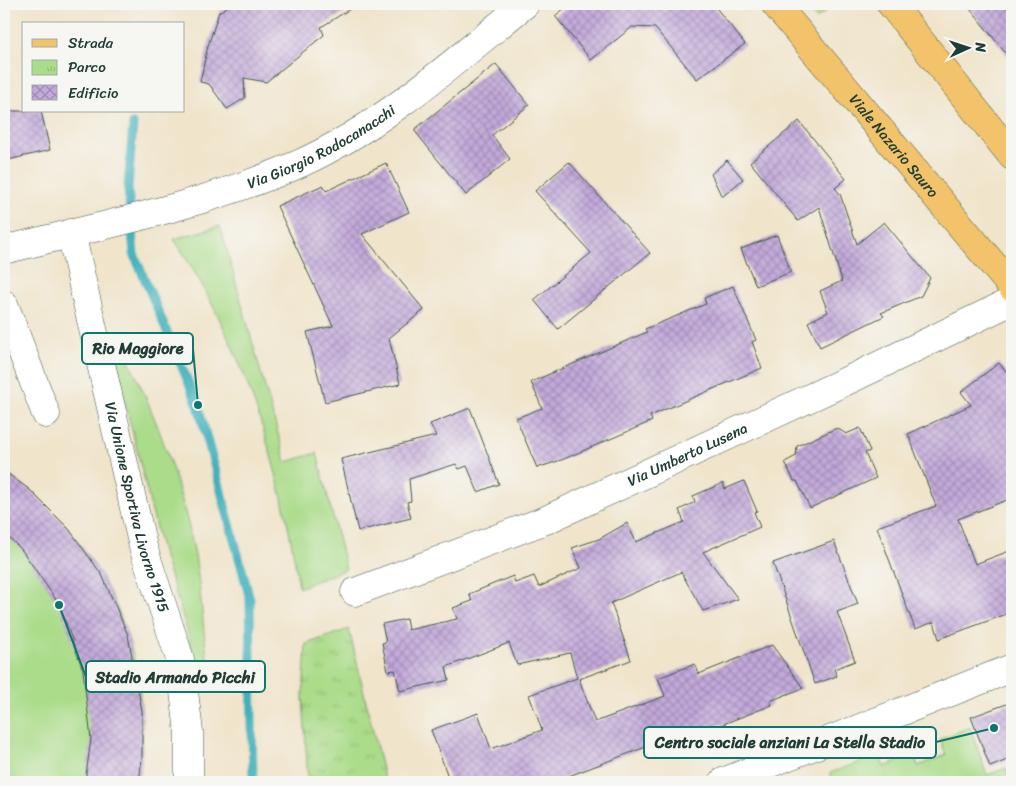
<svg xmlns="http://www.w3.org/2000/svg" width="1016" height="786" font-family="Sriracha,sans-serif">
  <defs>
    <pattern id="park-tufts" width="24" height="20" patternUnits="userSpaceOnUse" patternTransform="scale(1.25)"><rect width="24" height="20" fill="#abdc8a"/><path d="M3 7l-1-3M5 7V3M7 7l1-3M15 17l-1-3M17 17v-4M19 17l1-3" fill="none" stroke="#93be78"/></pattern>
    <pattern id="building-cross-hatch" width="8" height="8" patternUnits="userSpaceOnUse" patternTransform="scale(1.25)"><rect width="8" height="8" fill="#c3a9da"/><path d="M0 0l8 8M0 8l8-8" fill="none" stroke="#9e8bb2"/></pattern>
  </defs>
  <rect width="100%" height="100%" fill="#f6f6f2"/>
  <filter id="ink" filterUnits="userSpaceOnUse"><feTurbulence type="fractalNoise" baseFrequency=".02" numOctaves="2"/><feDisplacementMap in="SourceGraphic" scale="10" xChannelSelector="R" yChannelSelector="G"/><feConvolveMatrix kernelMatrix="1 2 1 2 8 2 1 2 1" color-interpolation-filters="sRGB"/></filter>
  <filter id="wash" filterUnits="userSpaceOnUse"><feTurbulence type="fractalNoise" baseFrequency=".0096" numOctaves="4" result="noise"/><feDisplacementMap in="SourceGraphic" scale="20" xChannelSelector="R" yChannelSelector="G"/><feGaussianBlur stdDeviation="1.12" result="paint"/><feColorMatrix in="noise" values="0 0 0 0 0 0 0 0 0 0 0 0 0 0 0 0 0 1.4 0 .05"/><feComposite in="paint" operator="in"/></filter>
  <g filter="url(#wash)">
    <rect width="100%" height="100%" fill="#f0e4ca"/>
    <path fill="#abdc8a" stroke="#658c5f" d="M803 4H834L816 19Z
      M220 226 286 462 317 453 346 569 299 588C281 466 243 343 174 239Z
      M125 353C157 416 181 486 195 555 201 591 203 629 208 665L196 668 186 626 161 548 114 357Z
      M4 471C107 546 156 654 139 782H4Z
      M970 727 987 775 1006 768 1011 782H833L830 773 879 755 884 767 909 757V753L913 752 918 766 946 755 940 739Z"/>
    <path fill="url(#park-tufts)" stroke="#658c5f" d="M349 629 385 782H308L303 696 306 644Z"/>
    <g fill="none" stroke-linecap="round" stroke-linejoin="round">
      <path stroke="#41b1bb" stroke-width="9" d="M133 124 128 188 134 254 198 405 250 599 253 782"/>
    </g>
    <g id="blocks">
      <path fill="url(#building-cross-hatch)" d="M232 4H358L321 27 324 35 266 82 244 78 245 98 227 109 209 84 200 82 208 46 219 12Z
        M570 4H713L745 44 697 79 655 28 632 27 591 60 555 16Z
        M966 4H1012V61Z
        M496 64 529 105 492 135 510 159 466 195 414 130Z
        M4 111H41L50 150 4 161Z
        M799 121 846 179 835 188 840 194 857 244 884 222 930 278 921 296 881 313 884 316 820 347 808 322 828 312 820 291 842 281 819 207 798 221 750 162Z
        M727 160 743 179 722 197 711 174Z
        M569 162 650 253 558 329 534 300 591 253 535 191Z
        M386 163 409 212 362 234 424 310 389 338 400 384 325 402 307 332 333 326 277 206 323 185 326 191Z
        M777 235 791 272 756 286 741 249Z
        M733 286 756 340 752 342 762 368 650 416 652 421 564 459 537 468 516 418 542 408 531 382 647 332 645 329 706 304 704 298Z
        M999 363 1012 378V498L958 519 975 564 1012 550V612L939 639 934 622 915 629 877 527 936 506 908 434 971 405 961 392Z
        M470 408 499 484 478 492 467 466 459 469 456 464 409 479 411 501 407 502 411 518 358 531 341 459 436 436 430 424Z
        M837 428 846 434 860 428 870 451 865 453 876 478 810 508 797 481H794L785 462 796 456 797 446Z
        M4 471 30 490 69 529 102 575 128 635 142 711V758L139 782H85L91 739 83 670 59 604 21 549 4 533Z
        M744 481 757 511 754 512 760 527 703 552 738 599 703 611 681 572 611 603 631 660 579 679 595 722 665 696 658 678 695 664 699 674 772 645 803 688 770 701 772 705 682 740 680 734 553 782H450L431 730 478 713 491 749 542 730 529 695 577 678 570 653 517 665 509 643 446 667 449 680 400 691 395 670 388 671 382 643 386 642 382 624 406 619 408 630 457 619 453 608 472 601 469 594 513 576 515 583 534 576 539 587 581 568 572 548 599 539 627 523 636 542 684 522 679 510 695 502 693 496 723 483 725 489Z
        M834 541 858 604 837 612 855 661 834 669 837 676 815 684 773 563Z
        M1012 702V758L990 767 971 717Z"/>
    </g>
  </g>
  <g filter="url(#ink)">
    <use href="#blocks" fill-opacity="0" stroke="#3e564a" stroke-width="1"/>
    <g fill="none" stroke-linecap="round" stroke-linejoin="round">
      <defs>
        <g id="minor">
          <path id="s1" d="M71 233 143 547 180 659 189 732V782"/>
          <path id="s2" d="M4 250C103 225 206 205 301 163 384 125 455 61 525 4"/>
          <path d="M4 304 46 414"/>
          <path id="s3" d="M355 592 546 520 857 376 1012 301"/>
          <path d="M723 782 1012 668"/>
        </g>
        <g id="major">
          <path id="s4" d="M775 4 1012 287"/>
          <path d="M891 4 1012 156"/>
        </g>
      </defs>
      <use href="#minor" stroke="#3e564a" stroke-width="29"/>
      <use href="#major" stroke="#3e564a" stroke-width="29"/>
      <use href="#minor" stroke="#fff" stroke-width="28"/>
      <use href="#major" stroke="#f2c36a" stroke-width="28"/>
    </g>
  </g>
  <g text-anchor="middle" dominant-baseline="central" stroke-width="4" stroke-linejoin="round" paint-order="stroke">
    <g font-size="15" fill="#1f3d34" stroke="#f6f6f2">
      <text stroke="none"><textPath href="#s2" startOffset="335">Via Giorgio Rodocanacchi</textPath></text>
      <text stroke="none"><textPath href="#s4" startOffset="185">Viale Nazario Sauro</textPath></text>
      <text stroke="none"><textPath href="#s3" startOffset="360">Via Umberto Lusena</textPath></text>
      <text stroke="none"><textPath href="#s1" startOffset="282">Via Unione Sportiva Livorno 1915</textPath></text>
    </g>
  </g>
  <path fill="none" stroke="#0f766e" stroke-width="2" d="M198 405L193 349M59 605L86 677M994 728L936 742"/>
  <g fill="#0f766e" stroke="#f6f6f2" stroke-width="2">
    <circle cx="198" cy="405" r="5"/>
    <circle cx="59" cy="605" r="5"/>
    <circle cx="994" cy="728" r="5"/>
  </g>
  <g fill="#f6f6f2" stroke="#0f766e" stroke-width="2">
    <rect x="82" y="333" width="111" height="31" rx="5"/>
    <rect x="86" y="661" width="179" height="31" rx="5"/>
    <rect x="644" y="727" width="292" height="31" rx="5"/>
  </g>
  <g font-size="16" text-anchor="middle" font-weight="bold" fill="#1f3d34">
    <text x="138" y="354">Rio Maggiore</text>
    <text x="175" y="683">Stadio Armando Picchi</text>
    <text x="790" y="748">Centro sociale anziani La Stella Stadio</text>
  </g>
  <rect width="1016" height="786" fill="none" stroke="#f6f6f2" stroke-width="20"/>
  <rect x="22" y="22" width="162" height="90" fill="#f6f6f2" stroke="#a0aca6"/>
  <rect x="32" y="39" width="25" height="8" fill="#f2c36a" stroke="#a0aca6"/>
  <text x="68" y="48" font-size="15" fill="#1f3d34">Strada</text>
  <rect x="32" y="60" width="25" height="15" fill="url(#park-tufts)" stroke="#a0aca6"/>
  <text x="68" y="72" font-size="15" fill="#1f3d34">Parco</text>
  <rect x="32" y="85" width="25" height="15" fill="url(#building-cross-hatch)" stroke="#a0aca6"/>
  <text x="68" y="98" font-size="15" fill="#1f3d34">Edificio</text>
  <g transform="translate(968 48) rotate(87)" stroke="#f6f6f2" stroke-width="4" paint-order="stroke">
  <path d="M0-4L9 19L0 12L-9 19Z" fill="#1f3d34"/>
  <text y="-8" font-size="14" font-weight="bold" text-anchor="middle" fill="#1f3d34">N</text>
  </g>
</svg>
